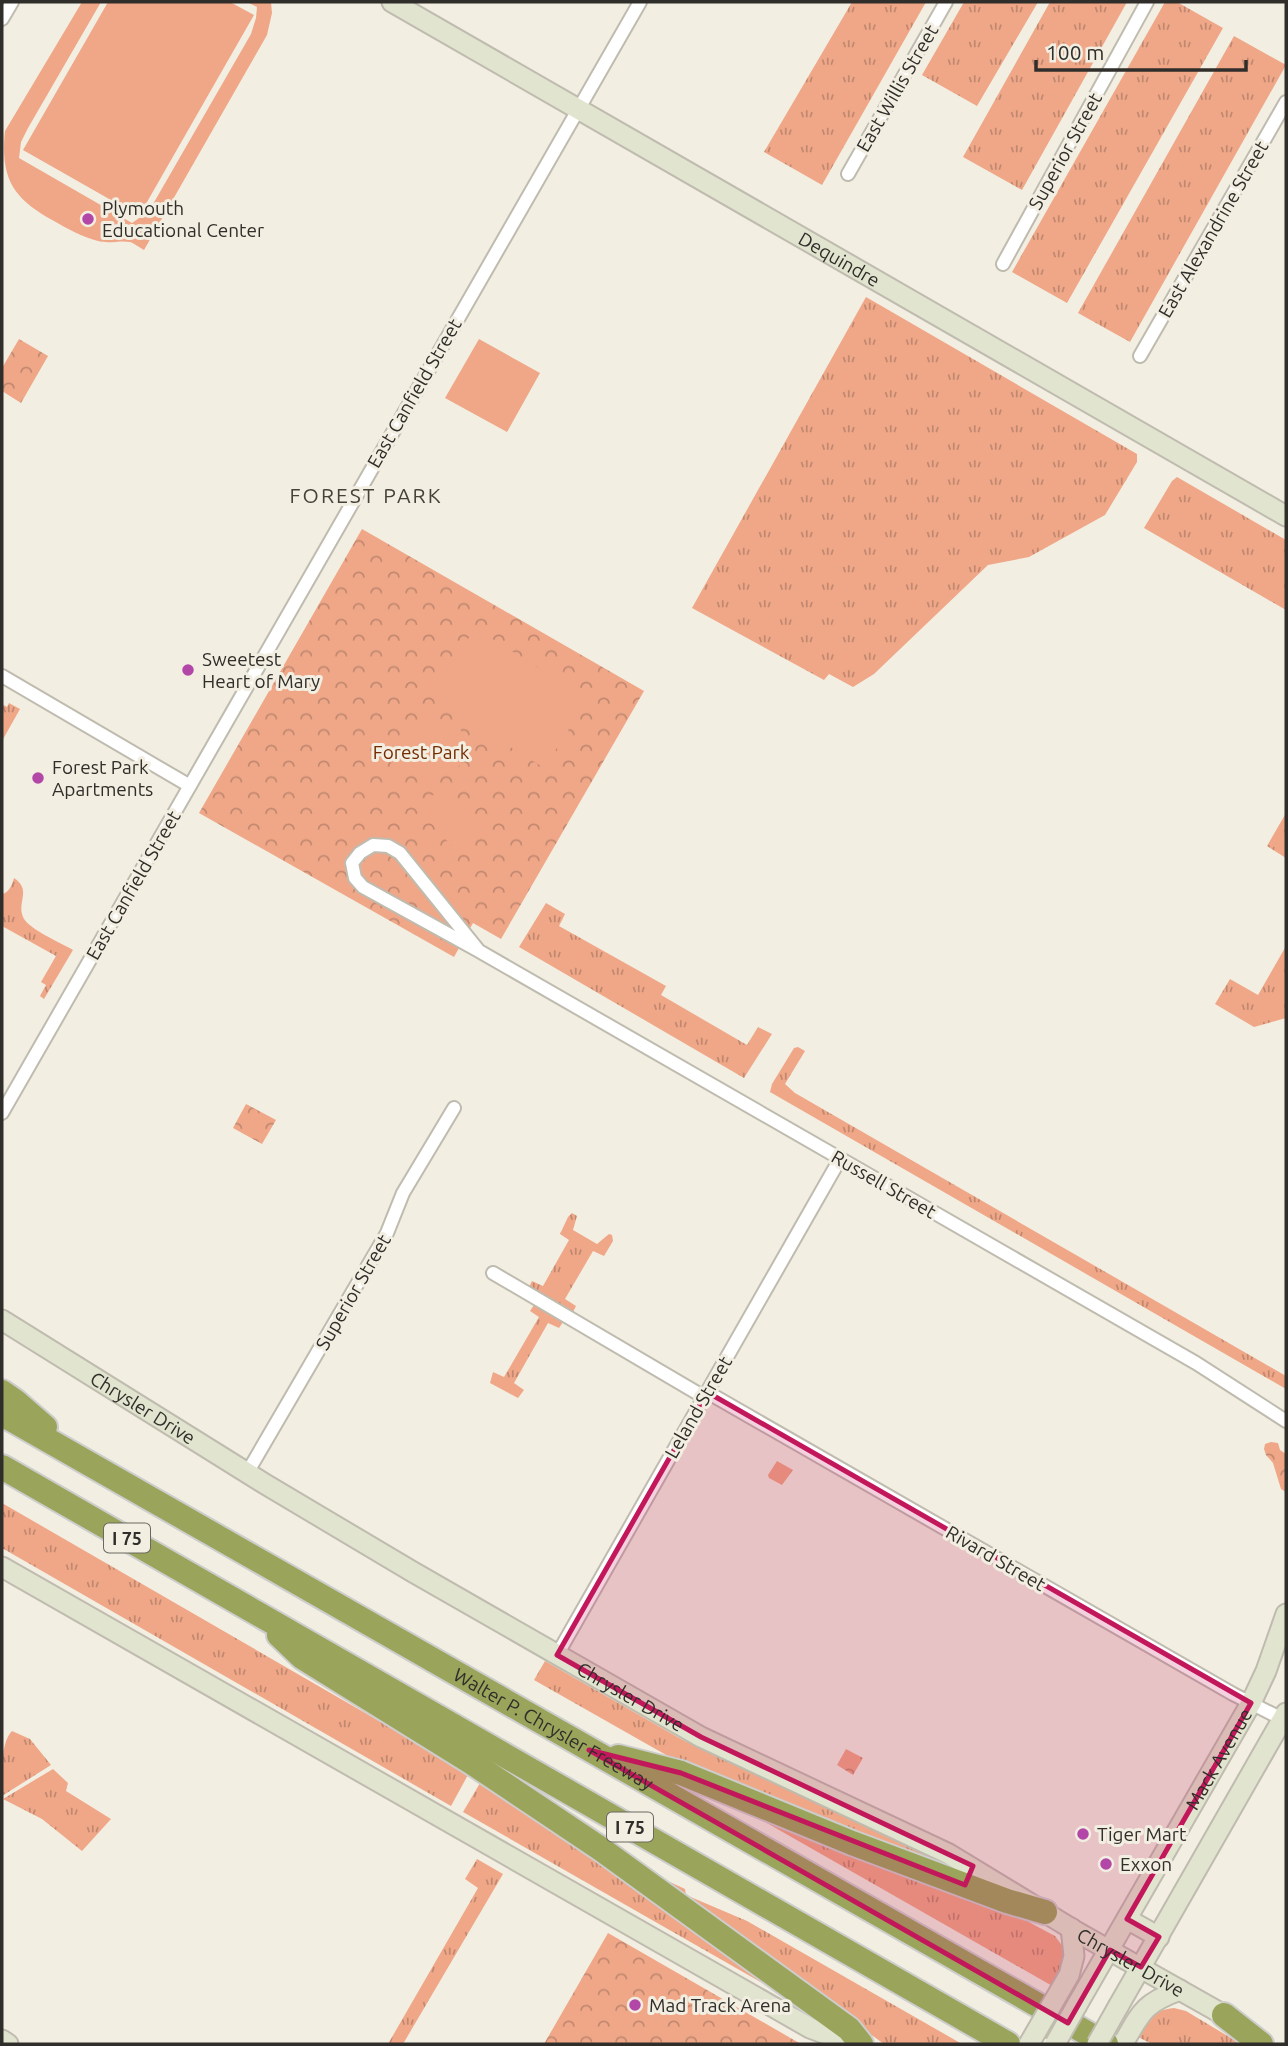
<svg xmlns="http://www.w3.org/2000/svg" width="1288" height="2046" font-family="Ubuntu,sans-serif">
  <defs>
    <pattern id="grass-tufts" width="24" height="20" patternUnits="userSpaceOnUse" patternTransform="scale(1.75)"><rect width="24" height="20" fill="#efa788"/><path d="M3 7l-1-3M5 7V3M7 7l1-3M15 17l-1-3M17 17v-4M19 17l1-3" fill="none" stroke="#c2886f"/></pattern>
    <pattern id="forest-crowns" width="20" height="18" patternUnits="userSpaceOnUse" patternTransform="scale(1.75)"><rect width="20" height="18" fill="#efa788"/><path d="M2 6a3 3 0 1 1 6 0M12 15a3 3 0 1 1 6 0" fill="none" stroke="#c2886f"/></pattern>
  </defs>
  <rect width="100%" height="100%" fill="#f2eee2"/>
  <path fill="url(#grass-tufts)" d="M852 2H926L822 185 764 152Z
    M964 2H1038L977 106 922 75Z
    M1050 2H1127L1022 190 963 157Z
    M1165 2H1177L1223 28 1067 303 1012 272Z
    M1234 36 1286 65 1130 342 1078 313Z
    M866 297 1137 454V462L1105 515 1029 557 988 565 874 674 853 687 829 674 824 680 692 608Z
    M1177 477 1286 540V610L1144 528 1172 481Z
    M9 703 20 709 2 741V704L7 707Z
    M1286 813V858L1267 846Z
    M14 878C33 891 15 903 24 919 31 930 61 943 73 950L44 999 40 996 46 985 41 982 56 956 2 926V894C9 893 12 885 14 878Z
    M546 903 565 914 559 926 666 986 661 995 747 1045 758 1027 772 1034 744 1078 519 947Z
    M1286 946V1018L1254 1027 1215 1004 1230 979 1258 995Z
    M798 1047 805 1051 785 1084 795 1093 1286 1376V1389L770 1092 772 1084 794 1048Z
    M572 1213 577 1216 573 1230 597 1244 609 1234 612 1235 613 1241 604 1256 593 1251 565 1299 576 1306 573 1312 529 1287 532 1281 543 1286 569 1240 560 1234 568 1217Z
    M534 1305 563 1322 559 1328 548 1323 514 1383 524 1390 518 1398 490 1383 493 1372 504 1377 539 1317 530 1311Z
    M2 1503 469 1773 451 1806 2 1548Z
    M545 1661 681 1739 947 1865 945 1869 682 1764 534 1680Z
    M12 1731 30 1739 51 1765 2 1796C2 1777 0 1743 12 1731Z
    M53 1769 68 1783 66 1791 111 1819 82 1851 42 1819 3 1799Z
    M483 1778 785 1996 463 1812Z
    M763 1814 977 1898 1027 1921 1055 1936 1064 1948 1067 1962 1054 1987 760 1819Z
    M477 1859 503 1874 403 2044H388L478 1888 465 1879Z
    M670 1882 685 1889 686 1895 747 1921 962 2044H884L668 1889Z
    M1174 2008 1186 2011 1241 2044H1152L1136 2036C1149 2017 1151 2011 1174 2008Z"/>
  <path fill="url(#forest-crowns)" d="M19 339 48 356 21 403 2 391V368Z
    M362 529 644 691 501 939 473 923 454 957 199 813Z
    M246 1104 276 1120 262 1144 233 1128Z
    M1271 1442 1278 1443 1280 1450 1286 1454V1492L1281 1489 1273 1463 1266 1455 1264 1449 1265 1444Z
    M777 1461 793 1470 782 1485 769 1478 768 1475Z
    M846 1749 863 1758 853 1775 837 1765Z
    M608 1933 801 2044H544Z"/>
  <path fill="#efa788" d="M82 2H101L28 128 21 142 19 158 132 223 149 211 251 34 256 18 257 7 247 2H271L272 13 267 35 144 250C140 248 134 243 130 242 120 240 109 244 98 241 82 237 68 229 54 221 14 199 0 180 5 131Z
    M108 2H230L254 15 139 216 23 150Z
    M479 339 540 373 507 432 445 398Z
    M475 628 588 699 544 768 431 697Z
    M441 719C444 720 448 720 452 722 466 729 472 754 459 766 442 781 407 774 390 762L387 750C399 733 421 723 441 719Z
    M443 786 480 828 455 850 418 808Z"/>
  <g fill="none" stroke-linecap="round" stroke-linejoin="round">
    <defs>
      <path id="street" d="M2 19 12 2
        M848 174 946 2
        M1003 264 1147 2
        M1140 356 1286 102
        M2 676 190 786
        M373 845 388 846 400 853 479 951 363 887 355 878 352 863 360 853Z
        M479 951 1196 1363 1286 1421
        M2 1113 640 2
        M493 1273 704 1397
        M707 1392 1233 1694 1286 1721
        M247 1473 387 1233 403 1193 454 1108
        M557 1655 840 1159"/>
      <g id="secondary">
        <path id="s1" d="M392 2 1286 516"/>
        <path id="s2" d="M2 1320 265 1484 413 1572 701 1737 949 1854 1077 1932 1224 2015"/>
        <path d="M2 1567 810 2028 853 2044"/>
        <path d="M1127 1919 1159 1937"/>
        <path d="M1069 1975 1074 1956 1071 1928"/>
        <path id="s3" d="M1077 2005 1251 1703 1266 1671 1286 1614"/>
        <path d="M1119 2005 1286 1713"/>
        <path d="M2 2040 8 2044"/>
        <path d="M1123 2044C1141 2012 1144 2003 1180 1990"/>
      </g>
      <g id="highway">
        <path d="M2 1392 15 1401 45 1427"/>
        <path id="s4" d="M2 1414 1106 2044"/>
        <path d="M2 1467 1008 2044"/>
        <path d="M279 1635 302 1657 471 1762 601 1849 849 2029 861 2044"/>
        <path d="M618 1757 681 1773 852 1843 1007 1901 1045 1912"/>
        <path d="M1224 2015 1261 2044"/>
      </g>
    </defs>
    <use href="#street" stroke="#bfbbaf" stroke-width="16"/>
    <use href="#secondary" stroke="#bfbbaf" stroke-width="23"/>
    <use href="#highway" stroke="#cdcdcc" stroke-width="28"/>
    <use href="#street" stroke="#fff" stroke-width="12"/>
    <use href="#secondary" stroke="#e1e4ce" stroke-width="19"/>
    <use href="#highway" stroke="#9aa45b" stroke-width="24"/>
    <defs>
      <path id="secondary-bridge" d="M1029 2044 1069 1975
        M1055 2044 1077 2005
        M1097 2044 1119 2005"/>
    </defs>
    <use href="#secondary-bridge" stroke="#bfbbaf" stroke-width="23" stroke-linecap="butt"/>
    <use href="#secondary-bridge" stroke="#e1e4ce" stroke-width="19"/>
  </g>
  <path fill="#c2185b" fill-opacity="0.2" stroke="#c2185b" stroke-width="5" stroke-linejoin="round" d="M707 1392 1251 1703 1127 1919 1159 1937 1141 1967 1110 1950 1068 2023 589 1750 681 1773 965 1885 973 1866 701 1737 557 1655Z"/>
  <g fill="#b247a7" stroke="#f2eee2" stroke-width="2.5">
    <circle cx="88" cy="219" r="7"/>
    <circle cx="188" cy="670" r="7"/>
    <circle cx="38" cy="778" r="7"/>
    <circle cx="1083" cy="1834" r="7"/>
    <circle cx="1106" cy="1864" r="7"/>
    <circle cx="635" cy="2005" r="7"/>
  </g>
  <g text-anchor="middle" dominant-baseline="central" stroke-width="6" stroke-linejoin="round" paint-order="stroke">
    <g fill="#f2eee2" stroke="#6a6861" stroke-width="2">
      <rect x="104" y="1523.5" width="46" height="29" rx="5"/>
      <rect x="607" y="1812.5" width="46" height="29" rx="5"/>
    </g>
    <g font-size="18" font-weight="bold" fill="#302e2a">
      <text x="127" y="1538">I 75</text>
      <text x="630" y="1827">I 75</text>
    </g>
    <g font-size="19" fill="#302e2a" stroke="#f2eee2">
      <text transform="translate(897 88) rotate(-60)">East Willis Street</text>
      <text transform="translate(1065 151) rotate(-61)">Superior Street</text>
      <text transform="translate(1213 229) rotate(-60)">East Alexandrine Street</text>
      <text stroke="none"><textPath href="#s1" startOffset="516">Dequindre</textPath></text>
      <text transform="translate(414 393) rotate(-60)">East Canfield Street</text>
      <text transform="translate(133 885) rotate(-60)">East Canfield Street</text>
      <text transform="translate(884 1184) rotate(30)">Russell Street</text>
      <text transform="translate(353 1292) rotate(-60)">Superior Street</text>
      <text transform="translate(698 1407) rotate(-60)">Leland Street</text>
      <text stroke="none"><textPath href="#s2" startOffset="166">Chrysler Drive</textPath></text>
      <text transform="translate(996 1558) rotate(30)">Rivard Street</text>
      <text stroke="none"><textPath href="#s2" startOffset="733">Chrysler Drive</textPath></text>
      <text stroke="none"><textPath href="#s4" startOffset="635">Walter P. Chrysler Freeway</textPath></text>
      <text stroke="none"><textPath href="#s3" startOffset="284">Mack Avenue</textPath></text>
      <text stroke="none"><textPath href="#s2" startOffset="1300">Chrysler Drive</textPath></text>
    </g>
    <g font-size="19" fill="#302e2a" stroke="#f2eee2" text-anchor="start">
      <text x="102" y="208">Plymouth<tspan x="102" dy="22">Educational Center</tspan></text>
      <text x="202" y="659">Sweetest<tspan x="202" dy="22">Heart of Mary</tspan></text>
      <text x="52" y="767">Forest Park<tspan x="52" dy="22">Apartments</tspan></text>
      <text x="1097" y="1834">Tiger Mart</text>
      <text x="1120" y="1864">Exxon</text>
      <text x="649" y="2005">Mad Track Arena</text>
    </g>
    <g font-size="19" fill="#752b00" stroke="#f2eee2">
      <text x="421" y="752">Forest Park</text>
    </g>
    <g font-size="21" letter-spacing="2" fill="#454238" stroke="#f2eee2">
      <text x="366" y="495">FOREST PARK</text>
    </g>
  </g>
  <rect width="1288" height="2046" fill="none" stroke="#302e2a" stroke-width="7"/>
  <path d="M1036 60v10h210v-10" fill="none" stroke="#302e2a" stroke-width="3.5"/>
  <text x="1046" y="60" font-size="21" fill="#302e2a" stroke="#f2eee2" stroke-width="5" paint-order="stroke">100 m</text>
</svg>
